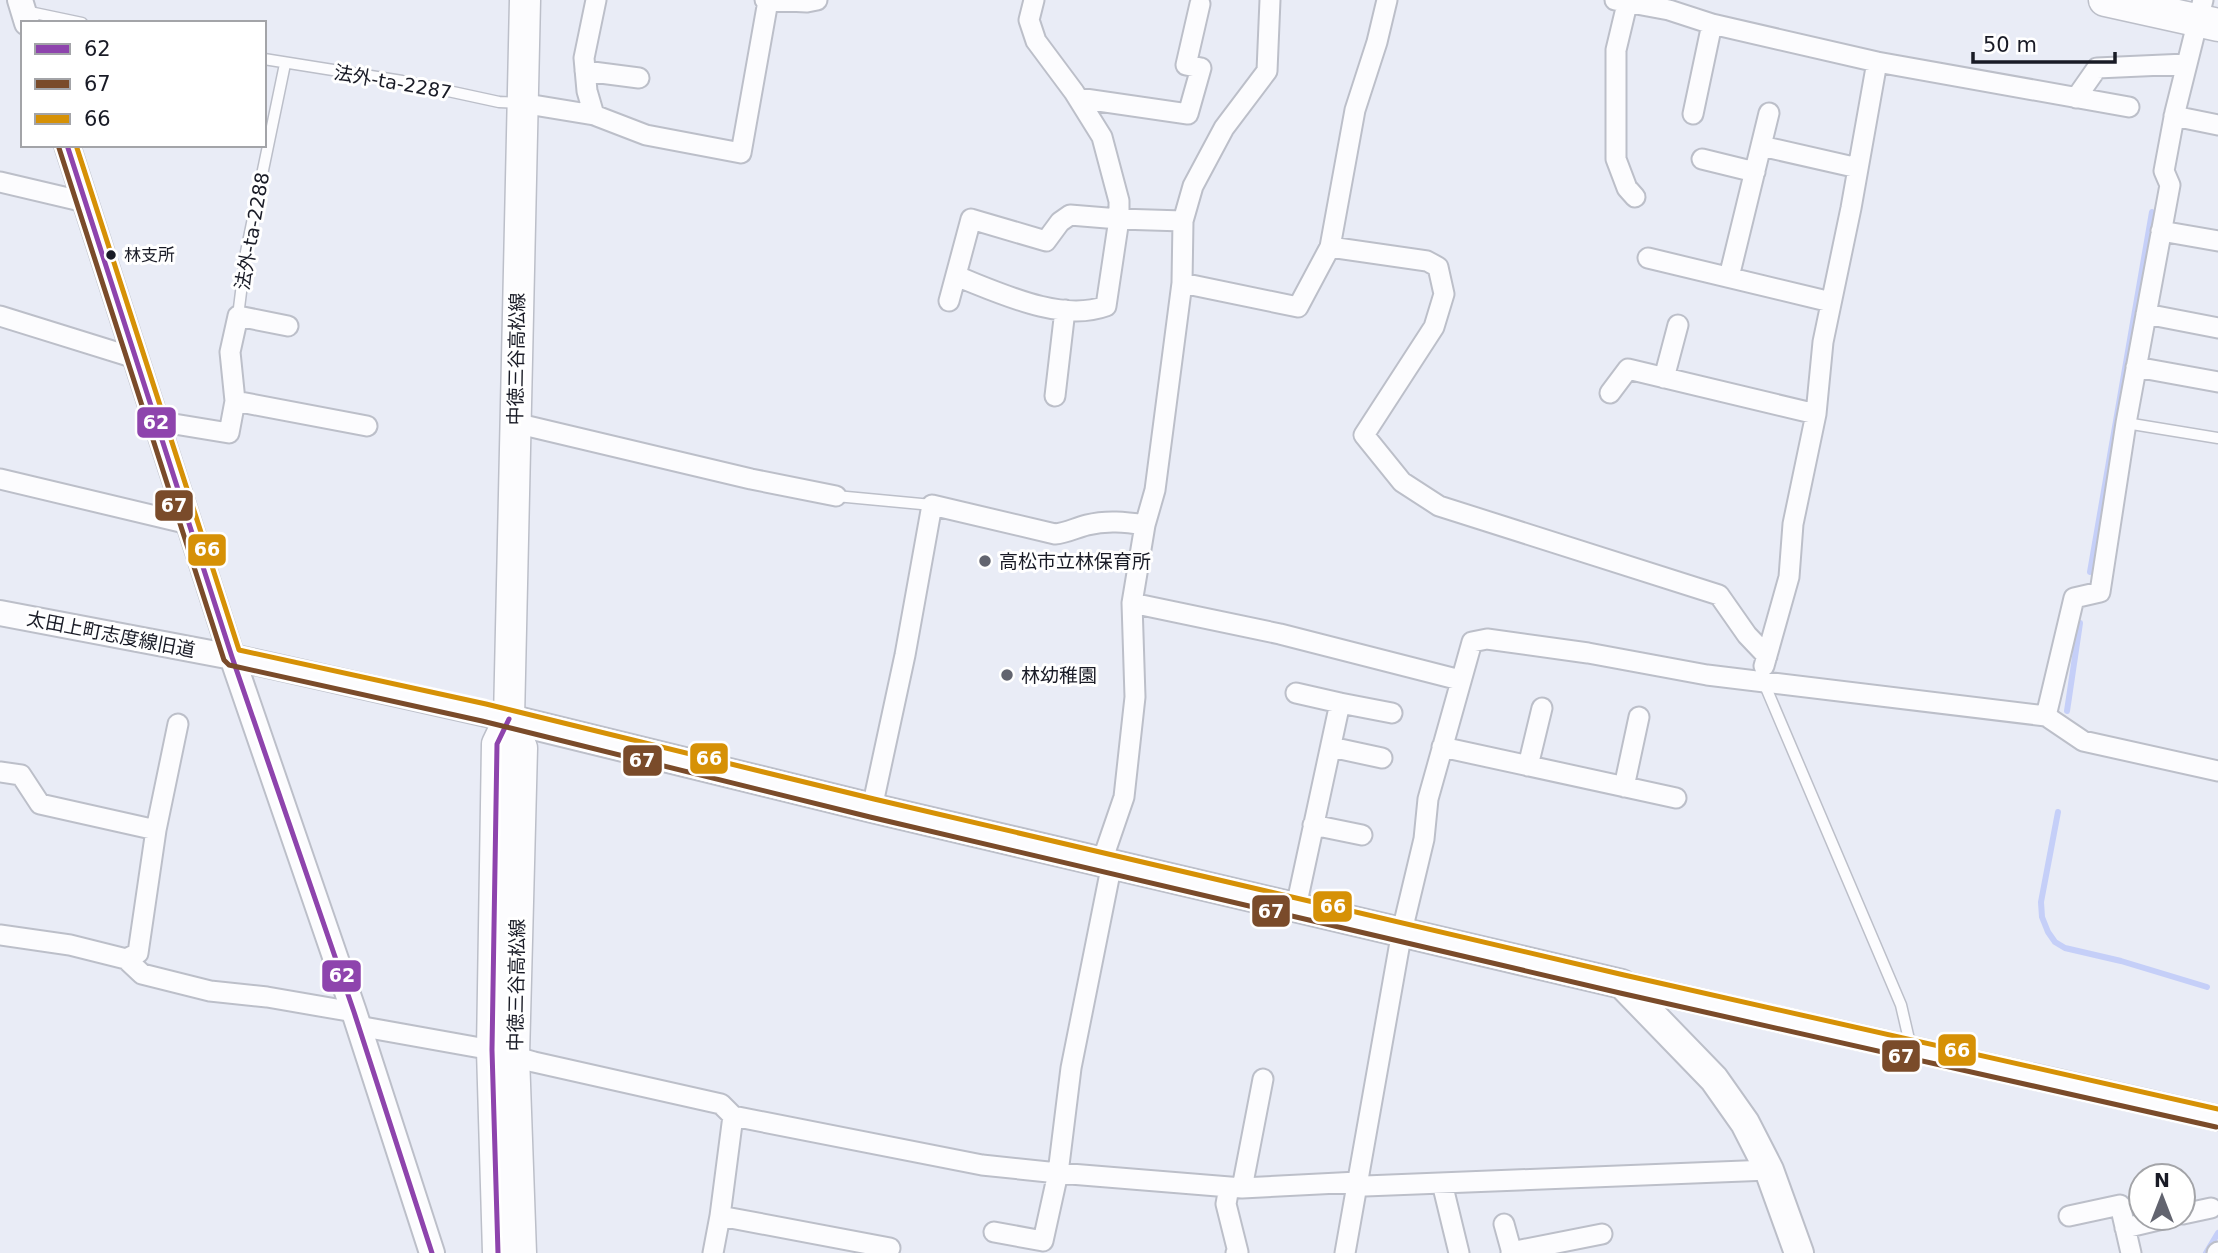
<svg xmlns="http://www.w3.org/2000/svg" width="2218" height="1253" font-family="'DejaVu Sans','Noto Sans JP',sans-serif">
  <rect width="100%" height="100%" fill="#e9ecf6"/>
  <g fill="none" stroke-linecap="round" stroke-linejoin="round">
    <path stroke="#c5cff8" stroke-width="6" d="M2090 572 2152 212
      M2067 711 2080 623
      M2058 812 2041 902 2042 917 2048 932 2055 942 2065 948 2121 961 2207 987
      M2206 1253 2218 1233"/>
    <defs>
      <path id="service" d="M25 11 82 23
        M264 59 402 81 499 102 521 103
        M238 316 246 252 285 64
        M2126 423 2218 438
        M836 496 932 505
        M1764 683 1901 1005 1911 1048"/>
      <path id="minor" d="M765 0 807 2 817 0
        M1034 0 1029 20 1036 41 1074 92 1102 137 1119 201V219L1183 221 1182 283 1155 490 1145 525 1132 603 1135 697 1124 797 1102 861
        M1615 0 1669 10 1712 24 1877 62 1851 208 1823 342 1816 414 1793 524 1789 577 1764 666
        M1627 4 1616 50V159L1627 188 1635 197
        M1877 62 2129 107
        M585 71 639 78
        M1078 98 1188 114 1201 68 1186 65 1200 4
        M2076 98 2097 68 2186 64
        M521 103 594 115 646 135 741 153 768 1
        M1693 114 1712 24
        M594 115 587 91 584 58 596 0
        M2174 116 2218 125
        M1761 146 1858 168
        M1702 159 1755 172
        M0 182 85 202
        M1183 221 1193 186 1224 128 1267 71 1270 0
        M2161 231 2218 241
        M1330 247 1355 110 1377 42 1387 0
        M1648 258 1831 302
        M1729 277 1769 113
        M1182 283 1298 307 1330 247 1427 261 1438 267 1444 294 1434 327 1364 435 1402 482 1439 506 1719 595 1747 635 1767 656
        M949 301 971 219 1046 241 1060 222 1070 215 1119 219 1106 306C1060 323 998 292 956 276
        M2146 314 2218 328
        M0 316 135 358
        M2136 367 2218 382
        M1664 378 1678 325
        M1610 393 1628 369 1816 414
        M1055 396 1065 310
        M235 401 367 426
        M156 421 229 433 235 401 230 352 238 316 288 326
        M515 423 751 479 836 496
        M0 479 189 524
        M1132 603 1280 634 1460 680
        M1296 693 1340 703
        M2046 716 2074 598 2100 592 2126 423 2170 185 2164 171 2175 112 2203 0
        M1331 747 1382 758
        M1442 747 1676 798
        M1528 766 1542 708
        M0 772 21 775 40 804 156 830
        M1624 787 1639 717
        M872 808 905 655 932 505 1055 534C1067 533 1075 528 1087 525 1107 520 1125 522 1145 525
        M1313 825 1362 835
        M1296 907 1340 703 1392 713
        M0 935 70 945 126 959 138 953 156 830 178 724
        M126 959 142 974 210 991 267 997 354 1012
        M358 1026 492 1050 534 1062 721 1104 733 1116 982 1165 1058 1173 1242 1188 1358 1182 1365 1186 1769 1170
        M733 1116 720 1216 890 1248
        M1442 1183 1459 1253
        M1229 1187 1226 1204 1238 1252 1236 1253
        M1242 1188 1263 1079
        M2183 1214 2211 1208
        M2069 1216 2120 1205 2131 1253
        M1504 1224 1512 1253
        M2125 1228 2167 1218
        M994 1232 1043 1241 1058 1173 1071 1068 1112 863
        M1511 1252 1602 1234
        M713 1253 720 1216
        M1345 1253 1402 931 1424 839 1428 799 1472 642 1487 639 1588 653 1707 675 2046 716 2083 741 2218 771
        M2217 1253 2218 1252"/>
      <path id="tertiary" d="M20 0 27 23
        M67 145 232 657 354 1012 432 1253
        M0 613 232 657 509 719
        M1622 984 2218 1118"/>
      <path id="secondary" d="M509 719 872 808 1622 984 1714 1079 1745 1123 1769 1170 1799 1253"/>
      <path id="primary" d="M509 719 522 748 514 1056 521 1253
        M498 1253 492 1050 497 744 509 719 525 0"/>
      <path id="trunk" d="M2105 0 2218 25"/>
    </defs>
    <use href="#service" stroke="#bcbfc9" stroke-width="13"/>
    <use href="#minor" stroke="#bcbfc9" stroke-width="23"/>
    <use href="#tertiary" stroke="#bcbfc9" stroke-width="28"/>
    <use href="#secondary" stroke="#bcbfc9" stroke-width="32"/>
    <use href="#primary" stroke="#bcbfc9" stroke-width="33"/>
    <use href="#trunk" stroke="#bcbfc9" stroke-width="35"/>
    <use href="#service" stroke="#fcfcfe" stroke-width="10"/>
    <use href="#minor" stroke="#fcfcfe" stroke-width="19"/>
    <use href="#tertiary" stroke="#fcfcfe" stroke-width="24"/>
    <use href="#secondary" stroke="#fcfcfe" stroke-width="28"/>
    <use href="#primary" stroke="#fcfcfe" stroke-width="30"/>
    <use href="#trunk" stroke="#fcfcfe" stroke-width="32"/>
    <defs>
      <path id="bus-1" d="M67 145 232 657 354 1012 432 1253
        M498 1253 492 1050 497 744 509 719"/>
      <path id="bus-2" d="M59 148 224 660 229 665 482 721 870 817 1620 993 2216 1127"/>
      <path id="bus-3" d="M76 145 239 650 486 704 874 799 1624 975 2218 1109"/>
    </defs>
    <use href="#bus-1" stroke="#fff" stroke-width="10"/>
    <use href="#bus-2" stroke="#fff" stroke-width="10"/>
    <use href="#bus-3" stroke="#fff" stroke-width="10"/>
    <use href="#bus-1" stroke="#8e44ad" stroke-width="5"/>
    <use href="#bus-2" stroke="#7a4b2a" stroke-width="5"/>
    <use href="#bus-3" stroke="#d69106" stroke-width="5"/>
  </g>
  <circle fill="#191b26" stroke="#fff" stroke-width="2.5" cx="111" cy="255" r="6"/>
  <g fill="#62646f" stroke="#fff" stroke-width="2.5">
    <circle cx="985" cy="561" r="7"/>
    <circle cx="1007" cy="675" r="7"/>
  </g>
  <g text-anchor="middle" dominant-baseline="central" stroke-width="6" stroke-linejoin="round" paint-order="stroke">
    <g font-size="17" fill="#191b26" stroke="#fff" text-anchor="start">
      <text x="124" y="255">林支所</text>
    </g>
    <g font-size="19" fill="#191b26" stroke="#fff">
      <text transform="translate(393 82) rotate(10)">法外-ta-2287</text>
      <text transform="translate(252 231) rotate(-80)">法外-ta-2288</text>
      <text transform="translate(516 359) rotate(-89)">中徳三谷高松線</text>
      <text transform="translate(111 634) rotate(11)">太田上町志度線旧道</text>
      <text transform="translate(516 985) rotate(-89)">中徳三谷高松線</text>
    </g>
    <g font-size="19" fill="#191b26" stroke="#fff" text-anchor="start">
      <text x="999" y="561">高松市立林保育所</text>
      <text x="1021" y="675">林幼稚園</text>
    </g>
  </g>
  <g stroke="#fff" stroke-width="2.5">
    <rect x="136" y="406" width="41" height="33" rx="7" fill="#8e44ad"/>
    <rect x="154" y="489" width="40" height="33" rx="7" fill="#7a4b2a"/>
    <rect x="187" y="533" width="40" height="34" rx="7" fill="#d69106"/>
    <rect x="689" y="742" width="40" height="33" rx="7" fill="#d69106"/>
    <rect x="622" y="744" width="41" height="33" rx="7" fill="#7a4b2a"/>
    <rect x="1312" y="890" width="41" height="33" rx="7" fill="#d69106"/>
    <rect x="1251" y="894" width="40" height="34" rx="7" fill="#7a4b2a"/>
    <rect x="321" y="959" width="41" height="34" rx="7" fill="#8e44ad"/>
    <rect x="1937" y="1033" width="40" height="34" rx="7" fill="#d69106"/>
    <rect x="1881" y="1039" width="40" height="34" rx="7" fill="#7a4b2a"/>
  </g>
  <g font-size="19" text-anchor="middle" font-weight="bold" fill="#fff">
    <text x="156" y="429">62</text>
    <text x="174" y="512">67</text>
    <text x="207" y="556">66</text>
    <text x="709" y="765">66</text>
    <text x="642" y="767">67</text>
    <text x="1333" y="913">66</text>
    <text x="1271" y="918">67</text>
    <text x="342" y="982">62</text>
    <text x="1957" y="1057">66</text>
    <text x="1901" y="1063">67</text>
  </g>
  <rect x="21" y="21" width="245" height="126" fill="#ffffff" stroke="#a3a4a8" stroke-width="2"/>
  <rect x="35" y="44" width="35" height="10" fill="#8e44ad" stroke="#a3a4a8" stroke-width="2"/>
  <text x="84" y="56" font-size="21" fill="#191b26">62</text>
  <rect x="35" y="79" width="35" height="10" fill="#7a4b2a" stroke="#a3a4a8" stroke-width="2"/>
  <text x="84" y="91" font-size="21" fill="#191b26">67</text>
  <rect x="35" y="114" width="35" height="10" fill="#d69106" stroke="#a3a4a8" stroke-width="2"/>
  <text x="84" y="126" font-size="21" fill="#191b26">66</text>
  <g transform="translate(2162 1197)"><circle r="33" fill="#ffffff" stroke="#a3a4a8" stroke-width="2"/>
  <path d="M0-5L12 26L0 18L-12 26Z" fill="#62646f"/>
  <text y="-10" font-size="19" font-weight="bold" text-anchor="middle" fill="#191b26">N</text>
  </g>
  <path d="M1973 52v10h142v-10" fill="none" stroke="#191b26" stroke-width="3.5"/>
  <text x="1983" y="52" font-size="21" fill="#191b26" stroke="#ffffff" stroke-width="5" paint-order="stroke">50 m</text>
</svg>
